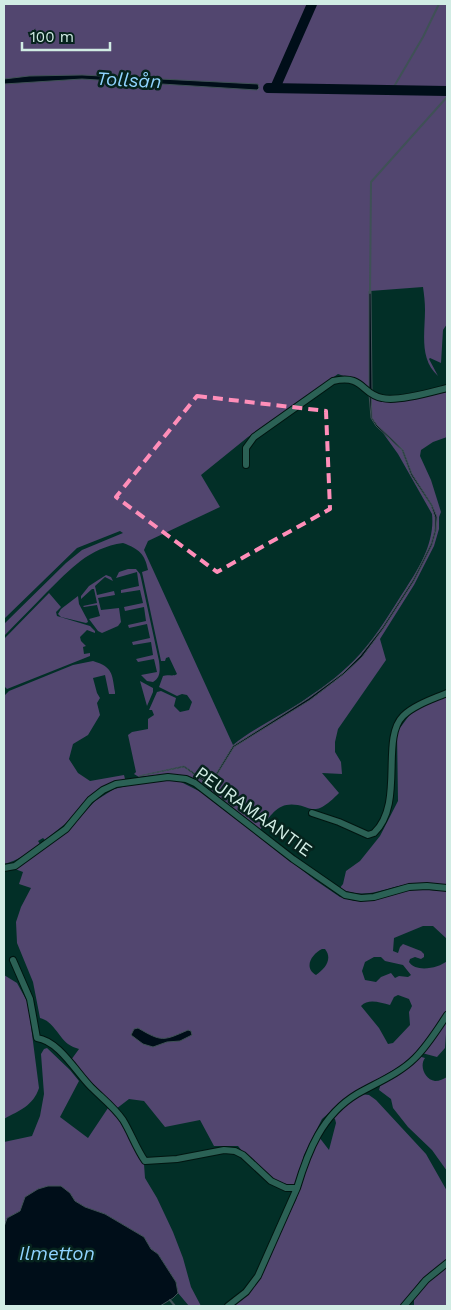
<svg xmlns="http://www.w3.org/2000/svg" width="451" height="1310" font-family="'Work Sans',sans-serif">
  <rect width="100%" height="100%" fill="#022f27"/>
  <path fill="#52466f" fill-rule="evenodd" d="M4 4H447V324L443 330 441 363 430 358 429 359 438 376C419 359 425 333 425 310 425 302 424 294 423 287L370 291 369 388 364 383 338 374 248 437 201 475 220 507 148 541 144 550 233 745C254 728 284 714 307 698 325 686 345 671 360 654 378 634 391 611 406 588 420 567 435 541 432 514L398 454 383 433 402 450 411 475 431 505 435 517V530L431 544 413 580 382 628 360 656 343 673 309 699 233 746 210 784 184 766 139 776 184 767 210 786 233 747 310 700 344 674 362 657 383 629 414 581 432 545 437 517 432 505 412 474 403 450 377 425 372 418 371 395 383 400 447 389V437L433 442 421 450 420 456 431 480 441 512 439 517V529L434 546 414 585 380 639 386 660 338 729 335 742V752L341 762 342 774 322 773 339 793C334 798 327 805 320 808 316 810 309 809 305 807 280 799 273 812 260 830L183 776 164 774 139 777 134 774 136 772 128 735 132 732 148 729V719L154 715 152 710H149L157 692 161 691 176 698 174 706 180 712 189 710 192 702 187 695 182 694 177 696 159 687 163 676C168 674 173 677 177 674L169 657 166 658 165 661H161L142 572 148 570C145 554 139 549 123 543 88 548 71 569 47 592 33 607 18 621 4 636V624L66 563 82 550 123 533 120 531 77 548 4 619Z
    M128 569H136L140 574 141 578 159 661C160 669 161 678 153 682L147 681 141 675 157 672 154 659 138 662 136 659 153 655 151 642 133 645 132 642 150 638 147 624 129 628 128 625 146 621 144 607 125 611 124 607 143 603 140 590 121 593V590L139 586 137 572 116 578 119 572Z
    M106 575 111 577 113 581 105 577 95 586 97 595 114 591 115 595 98 598 101 610 119 608 121 622 118 626 102 633 98 631 89 619 100 616 97 605 84 607 83 606 97 603 94 589H92L81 599V596L89 586Z
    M49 593 61 607 56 612 57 616 90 626 95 631V633L87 630 80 637 81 641 86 646 83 647 84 654 90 653V656L7 689 4 686V639Z
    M78 596 79 604 87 619 88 622 86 623 61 617 58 614 61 609Z
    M93 661C113 667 112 674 115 692V694H109L105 675 93 678 97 693 100 698 97 703 100 715 88 735 73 744 69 759 78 773 90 781 124 775 125 779 94 794 65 824 45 840 43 838 38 841 40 844C28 852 18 861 4 864V696L9 691 73 665Z
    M140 681 153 688V692L147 706Z
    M447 695V885C433 883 418 882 404 885 377 890 368 899 339 889L343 884 346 871 360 861 380 836 398 801 397 732 411 713 418 708Z
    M177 780 201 792 315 880 340 897 355 901 375 899 412 889 447 891V939L433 926H423L394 938 393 951 398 953 400 947 403 944 421 951 424 954V957L421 959 415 957 410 959 409 962C416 973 439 968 447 961V1010L430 1035 416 1052 402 1065 347 1097 322 1119 304 1155 296 1184C274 1188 251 1162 238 1146H214L200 1120 165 1127 144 1101 129 1099 116 1109 71 1060 79 1049C75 1048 71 1046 68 1044 58 1036 53 1021 40 1018L33 982 17 943 16 922 21 907 31 888 19 884 23 872 15 869 70 828 95 801 114 789 148 781ZM322 949H325C333 959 325 969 316 975 303 967 312 954 322 949ZM374 957H381L385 961 403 965 411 975 408 977 399 976 395 978 391 973 381 977 376 982 365 980 362 971 365 962ZM398 995 409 999 412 1006 409 1012 410 1025 393 1043 388 1044 379 1028 361 1006C369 998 380 1003 390 1005L394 997Z
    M4 975 17 983 28 1003 39 1088C33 1106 20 1110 4 1119Z
    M447 1020 445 1048 437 1057 422 1053Z
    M47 1048 70 1070 79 1081 60 1117 88 1138 108 1108 116 1115 144 1164 145 1178 157 1198 173 1232 183 1258 191 1287 201 1306H189L178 1293 176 1282 158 1254 151 1249 144 1237 105 1214 85 1207 75 1201 70 1193 52 1186 38 1189 20 1211 7 1218 4 1227V1142L32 1136 40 1116 44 1094 41 1054 44 1049Z
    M418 1056 425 1058C419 1066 425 1080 435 1081 440 1081 443 1079 447 1077V1171L432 1150 408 1127 393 1108 391 1099 379 1090 381 1083Z
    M361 1094 369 1095 376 1100 426 1154 447 1191V1260L420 1281 402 1306H232L242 1299 251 1289 296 1200 308 1158 319 1137 329 1150 336 1123 335 1119 331 1116Z
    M447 1266V1306H414V1297L427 1282Z"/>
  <path fill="#000e19" stroke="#3f5156" d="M82 75 258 84 259 88 257 90 82 79 4 84V79L29 76Z
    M369 291H371L372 390 369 388Z
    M369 394 371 395 372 418 377 425 403 450 412 474 432 505 437 517 436 531 432 545 414 581 383 629 362 657 344 674 310 700 234 747 210 786 184 767 139 776 184 766 210 784 233 746 309 698 343 673 360 656 382 628 413 580 431 544 435 530V517L431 505 411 475 402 450 376 426 371 418Z
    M138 1028C162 1042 163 1041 188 1030L191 1031 192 1035 180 1041 167 1042 153 1047 143 1044 131 1035 134 1029Z
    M48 1186H61L70 1193 75 1201 85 1207 105 1214 144 1237 151 1249 158 1254 176 1282 178 1293 173 1298 160 1306H4V1227L7 1218 20 1211 25 1197 38 1189Z"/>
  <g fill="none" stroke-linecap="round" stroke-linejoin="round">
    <path stroke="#3f5156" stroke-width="2" d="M392 90 423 37 439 4
      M370 293 371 182 447 97
      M170 1300 175 1306"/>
    <path stroke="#000e19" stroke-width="10" d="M268 88 447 91
      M275 88 312 4"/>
    <defs>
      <path id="minor" d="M246 465V448L254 437 333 381C364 374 361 394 382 398 397 402 431 392 447 388
        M312 813 339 822 368 835 374 833C405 804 380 739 403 716 414 705 433 699 447 693
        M4 868 15 866 66 829 90 800 103 790 116 784 168 777 186 779 195 783 293 859 345 895 361 898 374 897 409 887 427 886 447 888
        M13 960 30 999 37 1038C59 1041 76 1072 91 1087 102 1098 114 1107 123 1120 131 1133 136 1148 145 1161L177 1159 224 1150 235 1151 243 1155 271 1181 286 1188H297C308 1151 322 1115 357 1094 376 1083 399 1074 415 1058 428 1045 437 1030 447 1015
        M228 1306 246 1292 258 1276 297 1188
        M404 1306 426 1280 447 1263"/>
    </defs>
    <use href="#minor" stroke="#001510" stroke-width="8"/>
    <use href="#minor" stroke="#2b6155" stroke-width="6"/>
  </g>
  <path fill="none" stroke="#ff8eb9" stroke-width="4" stroke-dasharray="10 6" stroke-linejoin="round" d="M197 396 326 411 330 509 217 572 116 497Z"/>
  <g text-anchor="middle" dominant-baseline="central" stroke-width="5" stroke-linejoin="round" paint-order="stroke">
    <g font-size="18" fill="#d1ece4" stroke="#06231d">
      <text transform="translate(254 811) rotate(36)">PEURAMAANTIE</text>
    </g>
    <g font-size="19" font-style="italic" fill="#90d4ff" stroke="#06231d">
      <text transform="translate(129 80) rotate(3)">Tollsån</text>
      <text x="57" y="1253">Ilmetton</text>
    </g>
  </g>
  <rect width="451" height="1310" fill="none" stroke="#d1ece4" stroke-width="10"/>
  <path d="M22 42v8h88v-8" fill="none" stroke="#d1ece4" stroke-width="2.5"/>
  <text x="30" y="42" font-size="15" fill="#d1ece4" stroke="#06231d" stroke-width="4" paint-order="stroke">100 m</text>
</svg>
